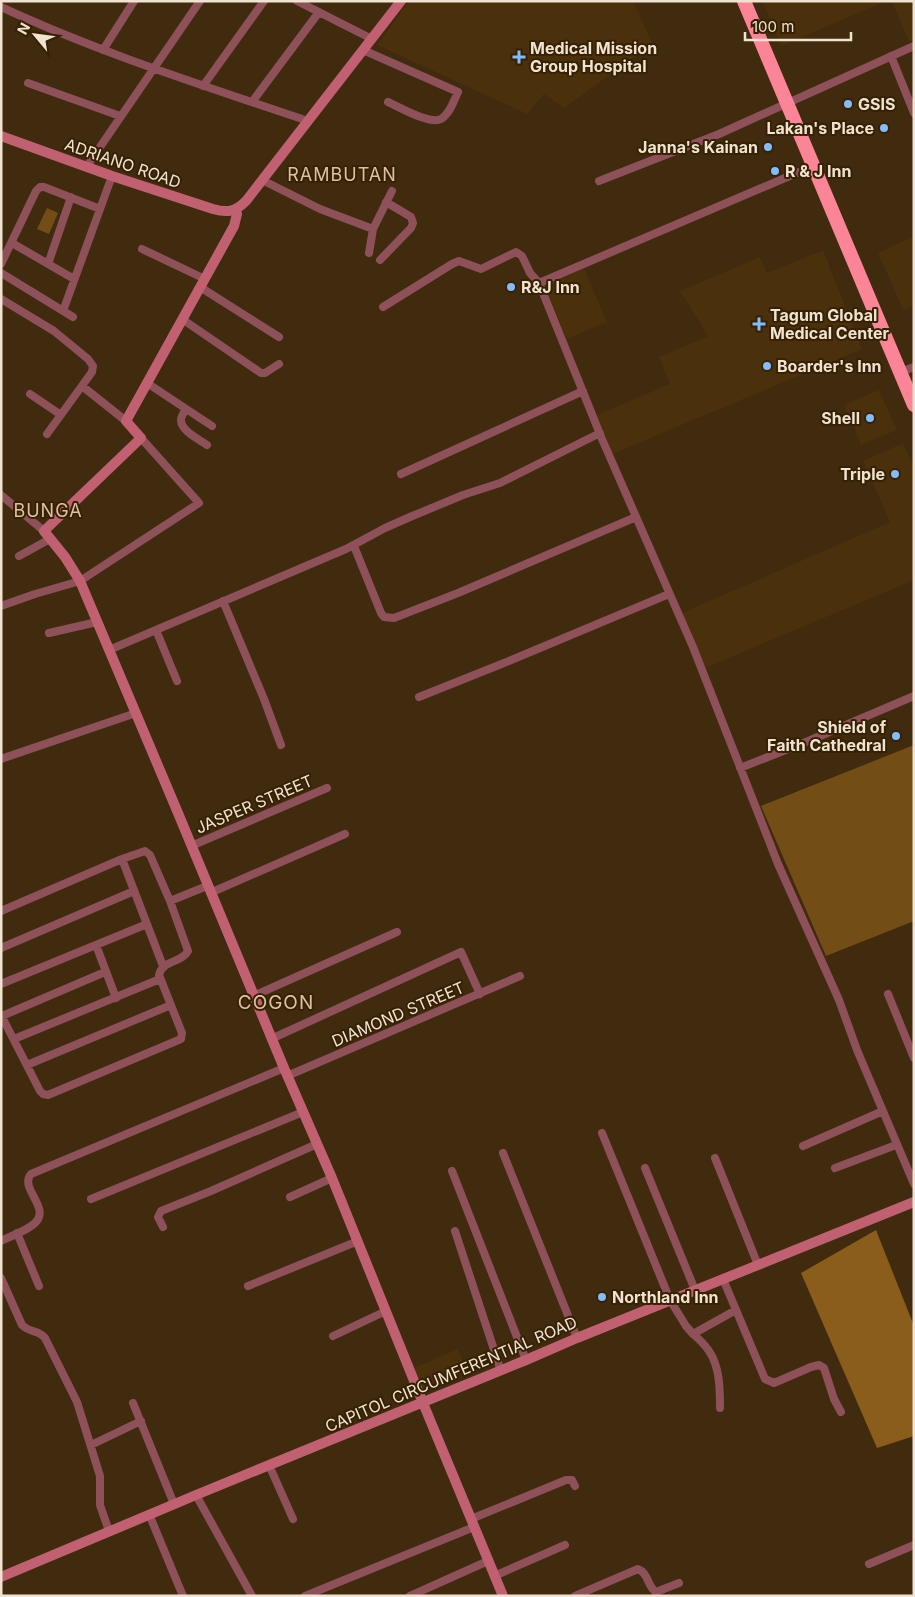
<svg xmlns="http://www.w3.org/2000/svg" width="915" height="1597" font-family="Inter,sans-serif">
  <rect width="100%" height="100%" fill="#402b0e"/>
  <path fill="#4a300b" d="M409 1H633L653 44 564 108 544 94 527 114 377 45Z
    M762 1H886L781 46Z
    M892 1H914V40L909 42Z
    M914 236V305L903 310 878 253Z
    M823 250 862 349 613 454 597 415 670 384 659 357 708 336 680 291 760 257 767 273Z
    M583 266 607 322 567 339 544 284Z
    M879 390 897 430 861 445 844 405Z
    M903 443 914 468V580L705 668 682 613 890 522 863 461Z
    M458 1349 467 1371 424 1390 414 1368Z"/>
  <path fill="#734d16" d="M47 208 58 213 49 234 37 229Z
    M914 745V921L826 956 761 806Z"/>
  <path fill="#8b5d1b" d="M876 1230 914 1326V1436L877 1448 801 1273Z"/>
  <g fill="none" stroke-linecap="round" stroke-linejoin="round">
    <path stroke="#8e5159" stroke-width="8" d="M297 1 372 39
      M1 7C100 53 205 86 308 121
      M103 50 134 1
      M363 50 458 92C454 100 450 114 441 119 430 125 399 107 388 102
      M891 56 914 113
      M28 83 120 116
      M203 86 264 1
      M252 102 319 12
      M87 166 200 1
      M813 166 539 283 602 439 693 647 778 864 839 1000 857 1050 914 1184
      M262 180 320 209 373 229
      M599 181 719 134 914 46
      M12 243 74 279
      M142 249 205 279
      M369 253 373 229 392 191
      M380 260 411 228 413 223 411 217 386 202
      M1 264 36 191 40 187H44L100 209
      M48 264 71 197
      M1 273 73 317
      M200 287 279 337
      M1 299 54 331 88 359 93 366 92 372 47 434
      M383 307 452 264 459 261 481 269 516 252 522 256 530 273 539 283
      M63 311 112 176
      M182 319 261 373H265L279 364
      M900 372 914 367
      M147 383 212 426
      M82 386 126 421
      M30 394 61 415
      M186 409C184 412 181 416 181 420 181 431 199 439 207 445
      M401 474 583 391
      M1 495 44 531
      M354 546 381 613 384 617 394 618 458 593 636 517
      M19 556 50 539
      M223 601 264 699 281 745
      M1 606 35 594 80 581 199 503 141 438
      M156 630 177 681
      M49 633 97 622
      M109 650 346 549 385 528 410 517 463 495 500 483 600 433
      M419 697 504 663 669 594
      M1 759 136 713
      M740 768 806 742 914 696
      M191 846 327 788
      M122 859 163 966
      M210 893 345 834
      M170 901 207 886
      M1 911 122 859 145 851 150 855 170 901 188 951C182 963 162 960 159 975L182 1033 181 1039 48 1095 43 1094 40 1091 1 1015
      M96 945 116 998
      M1 948 134 891
      M1 984 147 924
      M888 994 914 1058
      M253 996 397 932
      M2 1016 105 972
      M14 1039 160 979
      M271 1039 461 952 480 994
      M27 1065 171 1005
      M287 1076 520 976
      M602 1133 670 1300 686 1326 693 1334
      M803 1146 883 1111
      M503 1153 577 1338
      M715 1158 758 1265
      M645 1168 695 1290
      M835 1168 896 1145
      M452 1171 526 1360
      M290 1197 332 1178
      M91 1199 303 1112
      M163 1227 158 1217 161 1211 211 1191 317 1144
      M455 1231 501 1371
      M17 1233 39 1286
      M1 1241C12 1235 28 1231 36 1222 50 1207 19 1188 31 1174L284 1068
      M1 1278 22 1325C30 1333 39 1330 45 1338L77 1402 100 1476V1505L109 1531
      M723 1279 765 1379 774 1383 811 1367 819 1365 824 1368 834 1399 841 1412
      M248 1286 358 1241
      M333 1336 386 1311
      M133 1403 174 1504
      M720 1408C720 1390 720 1367 709 1351 705 1345 699 1339 693 1334L736 1310
      M91 1445 141 1421
      M269 1465 293 1519
      M196 1495 252 1596
      M149 1514 183 1596
      M471 1519 566 1480H572L575 1486
      M869 1564 914 1545
      M494 1576 565 1545
      M305 1596 474 1527
      M410 1596 488 1561
      M575 1596 638 1569C649 1573 647 1587 656 1592L679 1583"/>
    <path stroke="#c16070" stroke-width="10" d="M1 136 112 176 213 209C227 213 235 212 246 201L401 1
      M236 210 237 214 234 226 126 421 141 438 44 531 65 557 80 581 178 813 284 1068 332 1178 423 1403 503 1596
      M1 1577 196 1495 526 1360 577 1338 914 1202"/>
    <path stroke="#fc8497" stroke-width="14" d="M744 1 914 405"/>
  </g>
  <g fill="#83bcfb" stroke="#362103" stroke-width="2">
    <path d="M516.5 49.5h5v5h5v5h-5v5h-5v-5h-5v-5h5z"/>
    <circle cx="848" cy="104" r="5"/>
    <circle cx="884" cy="128" r="5"/>
    <circle cx="768" cy="147" r="5"/>
    <circle cx="775" cy="171" r="5"/>
    <circle cx="511" cy="287" r="5"/>
    <path d="M756.5 316.5h5v5h5v5h-5v5h-5v-5h-5v-5h5z"/>
    <circle cx="767" cy="366" r="5"/>
    <circle cx="870" cy="418" r="5"/>
    <circle cx="895" cy="474" r="5"/>
    <circle cx="896" cy="736" r="5"/>
    <circle cx="602" cy="1297" r="5"/>
  </g>
  <g text-anchor="middle" dominant-baseline="central" stroke-width="4" stroke-linejoin="round" paint-order="stroke">
    <g font-size="16" font-weight="bold" fill="#f1e3d2" stroke="#362103" text-anchor="start">
      <text x="530" y="48">Medical Mission<tspan x="530" dy="18">Group Hospital</tspan></text>
      <text x="858" y="104">GSIS</text>
      <text x="874" y="128" text-anchor="end">Lakan's Place</text>
      <text x="758" y="147" text-anchor="end">Janna's Kainan</text>
      <text x="785" y="171">R &amp; J Inn</text>
      <text x="521" y="287">R&amp;J Inn</text>
      <text x="770" y="315">Tagum Global<tspan x="770" dy="18">Medical Center</tspan></text>
      <text x="777" y="366">Boarder's Inn</text>
      <text x="860" y="418" text-anchor="end">Shell</text>
      <text x="885" y="474" text-anchor="end">Triple</text>
      <text x="886" y="727" text-anchor="end">Shield of<tspan x="886" dy="18">Faith Cathedral</tspan></text>
      <text x="612" y="1297">Northland Inn</text>
    </g>
    <g font-size="16" fill="#f1e3d2" stroke="#362103">
      <text transform="translate(123 163) rotate(19)">ADRIANO ROAD</text>
      <text transform="translate(254 804) rotate(-23)">JASPER STREET</text>
      <text transform="translate(398 1014) rotate(-23)">DIAMOND STREET</text>
      <text transform="translate(451 1374) rotate(-23)">CAPITOL CIRCUMFERENTIAL ROAD</text>
    </g>
    <g font-size="18" letter-spacing="1" fill="#ddc2a2" stroke="#362103">
      <text x="342" y="174">RAMBUTAN</text>
      <text x="48" y="510">BUNGA</text>
    </g>
    <g font-size="19" letter-spacing="1" fill="#ddc2a2" stroke="#362103">
      <text x="276" y="1002">COGON</text>
    </g>
  </g>
  <rect width="915" height="1597" fill="none" stroke="#f1e3d2" stroke-width="5"/>
  <g transform="translate(35 35) rotate(299)" stroke="#362103" stroke-width="4" paint-order="stroke">
  <path d="M0-4L9 19L0 12L-9 19Z" fill="#f1e3d2"/>
  <text y="-8" font-size="14" font-weight="bold" text-anchor="middle" fill="#f1e3d2">N</text>
  </g>
  <path d="M745 32v8h106v-8" fill="none" stroke="#f1e3d2" stroke-width="2.5"/>
  <text x="752" y="32" font-size="15" fill="#f1e3d2" stroke="#362103" stroke-width="4" paint-order="stroke">100 m</text>
</svg>
